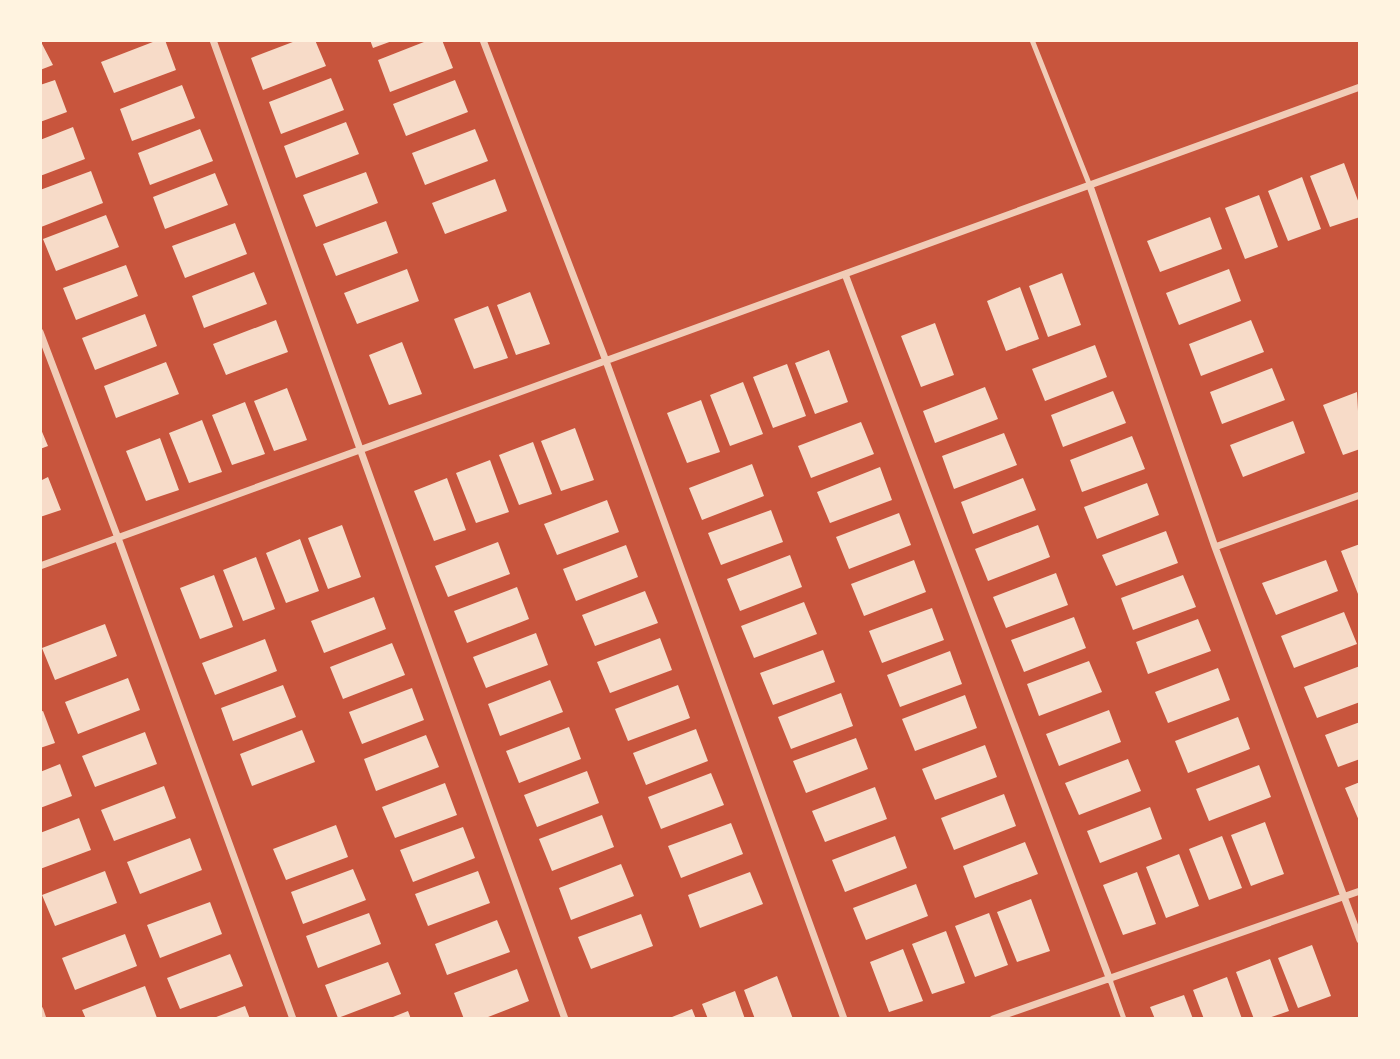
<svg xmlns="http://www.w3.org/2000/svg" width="1400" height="1059" font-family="'Fira Sans Condensed',sans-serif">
  <rect width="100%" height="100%" fill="#c8553d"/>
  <path fill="#f7dbc8" d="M40 40 53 65 40 70Z
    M158 40H165L176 70 114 93 101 62Z
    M298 40H315L326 66 263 90 251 58Z
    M370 40H392V41L373 48Z
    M429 40H442L453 68 390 92 378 60Z
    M331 78 344 110 281 134 269 102Z
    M55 80 67 112 40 122V85Z
    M455 80 468 112 406 136 393 104Z
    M182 85 195 118 132 141 120 109Z
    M346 122 359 154 296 178 284 146Z
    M73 127 85 159 40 176V140Z
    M200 129 213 161 150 185 138 153Z
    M475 129 488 161 425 185 412 153Z
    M1344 163 1360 206V217L1330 227 1310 176Z
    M91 171 103 203 41 227 40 190Z
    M366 172 378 203 316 227 303 195Z
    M215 173 228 205 165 229 153 197Z
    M1302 177 1321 229 1288 241 1268 191Z
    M495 179 507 211 445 234 432 203Z
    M1259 195 1278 247 1245 259 1225 208Z
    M106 215 119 247 56 271 43 239Z
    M1210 217 1222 249 1160 272 1147 241Z
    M386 221 398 253 336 276 323 244Z
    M235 223 247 254 185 278 172 246Z
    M126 265 138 296 76 320 63 288Z
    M407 269 419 301 357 324 344 293Z
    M1229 269 1241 301 1179 325 1166 293Z
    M254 272 267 304 204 328 192 296Z
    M1062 273 1081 325 1048 337 1029 286Z
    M1020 287 1039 339 1006 351 987 301Z
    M530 292 550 344 516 355 497 305Z
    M488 306 508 358 474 369 454 319Z
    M145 314 157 346 95 370 82 338Z
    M276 320 288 352 226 375 213 344Z
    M1251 320 1264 352 1201 376 1189 344Z
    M935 323 954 375 921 387 901 336Z
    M402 342 422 394 389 405 369 355Z
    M1095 345 1107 377 1045 401 1032 369Z
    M829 350 848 402 815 414 795 363Z
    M166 362 179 394 116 418 104 386Z
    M787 364 806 416 773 428 753 377Z
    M1272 368 1285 400 1222 424 1210 392Z
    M743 382 763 434 730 446 710 395Z
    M985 387 998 419 935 443 923 411Z
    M287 388 307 440 274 451 254 401Z
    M1113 391 1126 423 1063 447 1051 415Z
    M1357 392 1360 449 1343 455 1323 405Z
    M701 400 720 452 687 463 667 413Z
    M245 402 265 454 232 465 212 415Z
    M202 420 222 472 189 483 169 433Z
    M1293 421 1305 453 1243 477 1230 445Z
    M861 422 874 454 811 478 798 446Z
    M40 427 48 446 40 449Z
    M575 428 594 480 561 491 541 441Z
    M1004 433 1017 465 954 489 942 456Z
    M1132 436 1145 469 1082 492 1070 460Z
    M160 438 179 490 146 501 126 451Z
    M533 442 552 494 519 505 499 455Z
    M490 460 509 512 476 523 456 473Z
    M752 464 764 496 702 520 689 488Z
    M880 467 892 500 830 523 817 492Z
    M48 477 61 510 40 517V481Z
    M447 478 466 530 434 541 414 491Z
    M1023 478 1036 510 973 534 961 502Z
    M1147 483 1159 515 1097 539 1084 507Z
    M607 500 619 532 557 555 544 524Z
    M771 510 783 542 721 565 708 533Z
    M899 513 911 545 849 569 836 537Z
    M342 525 361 577 328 589 308 538Z
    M1038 525 1050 557 988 581 975 549Z
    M1166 531 1178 563 1116 586 1102 555Z
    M300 539 319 591 286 603 266 553Z
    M498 542 510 574 448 597 435 566Z
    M1360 544V599L1341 551Z
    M626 545 638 577 576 601 563 569Z
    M790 555 802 587 740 611 727 579Z
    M256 557 275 609 243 621 223 570Z
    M914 560 926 592 864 616 851 584Z
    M1326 560 1338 591 1276 615 1262 583Z
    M1056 573 1068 605 1006 628 993 597Z
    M214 575 233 627 200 639 180 588Z
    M1183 575 1196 607 1133 630 1121 598Z
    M517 587 529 619 467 643 454 611Z
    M645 591 658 623 595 646 582 615Z
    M374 597 386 629 324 653 311 621Z
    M804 602 817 634 754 658 741 626Z
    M932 608 944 640 882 663 869 631Z
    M1344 612 1357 644 1294 668 1281 636Z
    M1074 617 1086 648 1024 672 1011 640Z
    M1198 619 1211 651 1148 674 1136 642Z
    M105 624 117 656 55 680 42 648Z
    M536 633 548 665 486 688 473 657Z
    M660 638 672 670 610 693 597 662Z
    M265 639 277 671 215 695 202 663Z
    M392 643 405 675 343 699 330 667Z
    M823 650 835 682 773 705 760 673Z
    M950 651 962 684 900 707 887 675Z
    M1089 661 1102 692 1039 716 1027 684Z
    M1360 666V702L1317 718 1304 687Z
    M1218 668 1230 700 1168 723 1155 692Z
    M128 678 140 710 78 734 65 702Z
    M550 680 563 712 500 736 488 704Z
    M283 685 296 717 233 741 221 708Z
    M678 685 690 718 628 741 615 709Z
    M412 688 424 720 362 744 349 712Z
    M841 693 853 726 791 749 778 717Z
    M965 695 977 728 915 751 902 719Z
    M1109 710 1121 742 1059 766 1046 734Z
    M43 711 55 743 40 748V712Z
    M1238 717 1250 749 1188 773 1175 741Z
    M1360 722V759L1338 767 1325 735Z
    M569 727 581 759 519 783 506 751Z
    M696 729 708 761 646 785 633 753Z
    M302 730 315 762 252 786 240 754Z
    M145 732 157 764 95 787 82 756Z
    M426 735 439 767 376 791 364 759Z
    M856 738 868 769 806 793 793 761Z
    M985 745 997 777 935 800 922 769Z
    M1128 759 1141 791 1079 815 1065 783Z
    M60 764 72 796 40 808V772Z
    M1259 765 1271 797 1209 821 1196 789Z
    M587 771 599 803 537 827 524 795Z
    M711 773 724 805 661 829 648 797Z
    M1360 782V823L1345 788Z
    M445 783 457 815 395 838 382 807Z
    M164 786 176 818 114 841 101 810Z
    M875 787 887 819 825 842 812 811Z
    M1004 794 1016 826 954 850 941 818Z
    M1150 807 1162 839 1100 863 1087 831Z
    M602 815 614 847 552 871 539 839Z
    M79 818 91 850 40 869V833Z
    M1265 822 1284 874 1251 886 1231 835Z
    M731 823 743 854 681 878 668 846Z
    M336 825 348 857 286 880 273 849Z
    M463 827 475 858 413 882 400 850Z
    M895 836 907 868 845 892 832 860Z
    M1222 836 1242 888 1209 900 1189 849Z
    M190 838 202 870 140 894 127 862Z
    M1025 842 1038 874 975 898 963 866Z
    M1179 854 1199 906 1166 918 1146 867Z
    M621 864 634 896 571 920 559 888Z
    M353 869 366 900 303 924 291 892Z
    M105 871 117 903 55 926 42 895Z
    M478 871 490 903 428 926 415 894Z
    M750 872 763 904 700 928 688 895Z
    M1137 872 1156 924 1123 935 1103 885Z
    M916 884 928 916 866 940 853 908Z
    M1031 899 1050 951 1017 962 997 912Z
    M210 902 222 934 160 958 147 925Z
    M369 913 381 944 318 968 306 936Z
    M989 913 1008 965 975 977 955 926Z
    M641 914 653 946 591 969 578 937Z
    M497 920 510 952 447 975 435 944Z
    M946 931 965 983 932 994 912 944Z
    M125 934 137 966 75 990 62 958Z
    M1312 945 1331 996 1298 1008 1278 958Z
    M903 949 923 1001 889 1012 870 962Z
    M230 954 243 986 180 1009 167 978Z
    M1270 959 1289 1011 1266 1019H1254L1236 972Z
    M388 962 401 994 338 1018 325 985Z
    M517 969 529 1001 483 1019H464L454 993Z
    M777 976 793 1019H755L744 990Z
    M1227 977 1242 1019H1204L1193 990Z
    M145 986 157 1018 86 1019 82 1010Z
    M735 991 745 1019H708L702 1004Z
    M1184 995 1193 1019H1155L1150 1007Z
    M245 1006 250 1019H211Z
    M692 1009 696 1019H667Z
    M408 1011 411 1019H388Z"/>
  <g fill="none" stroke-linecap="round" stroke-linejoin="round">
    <path stroke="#f1ccb7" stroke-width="5" d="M1032 40 1090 186
      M1110 980 1124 1019"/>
    <path stroke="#f1ccb7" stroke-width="7" d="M213 40 565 1019
      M483 40 606 361 844 1019
      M1090 186 1215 547 1360 940
      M845 274 1110 980
      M40 332 118 538 293 1019
      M1215 547 1360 495
      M40 566 1360 87
      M40 1010 43 1019
      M993 1019 1360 891"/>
  </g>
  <rect width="1400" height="1059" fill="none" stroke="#fff3e0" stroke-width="84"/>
</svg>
